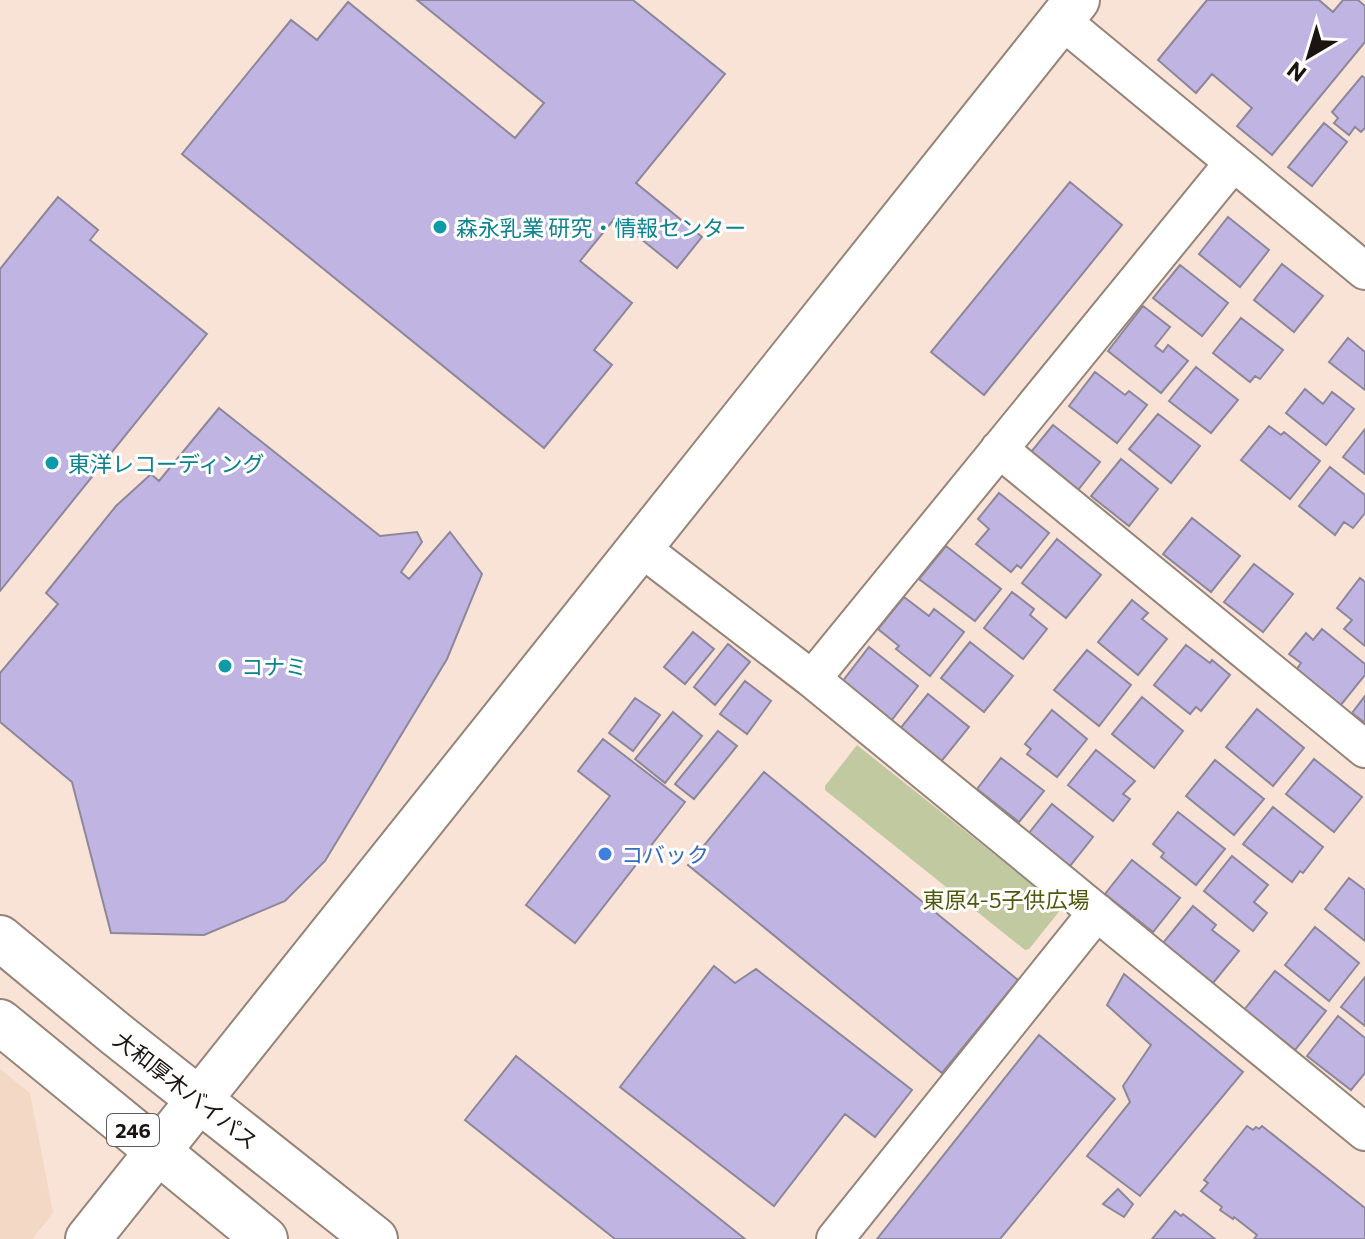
<svg xmlns="http://www.w3.org/2000/svg" width="1365" height="1239" font-family="Commissioner,'Noto Sans JP',sans-serif">
  <rect width="100%" height="100%" fill="#f8e3d6"/>
  <path fill="#f3d8c5" d="M0 1069 30 1093 53 1213 32 1239H0Z"/>
  <path fill="#c1c9a0" d="M857 745 1062 908 1029 949 1025 950 825 790V786Z"/>
  <path fill="#c0b5e2" stroke="#8c879a" stroke-width="2" d="M417 0H633L725 74 636 183 702 237 677 268 615 218 580 261 632 303 594 350 612 365 544 448 182 154 291 20 317 40 348 2 515 138 544 103Z
    M1207 0H1319L1333 12 1343 0H1358L1365 6V42L1272 155 1237 126 1252 108 1212 74 1196 93 1158 60Z
    M1362 76 1365 78V128L1361 132 1355 127 1349 135 1334 123 1338 118 1332 112Z
    M1324 123 1347 142 1312 186 1288 167Z
    M1070 182 1122 225 984 395 931 352Z
    M58 197 98 230 90 240 207 334 0 591V269Z
    M1228 217 1269 250 1240 287 1199 254Z
    M1282 264 1323 296 1294 332 1254 300Z
    M1180 265 1228 303 1202 336 1153 298Z
    M1143 306 1170 327 1155 346 1163 352 1168 345 1188 361 1161 393 1108 351Z
    M1241 318 1283 350 1260 379 1255 376 1250 382 1213 353Z
    M1348 338 1365 352V390L1329 362Z
    M1196 367 1238 400 1211 433 1169 401Z
    M1095 372 1125 395 1129 391 1147 405 1117 443 1069 406Z
    M1305 389 1323 404 1332 392 1354 409 1326 445 1286 413Z
    M219 408 380 536 417 532 422 542 401 572 409 579 450 532 482 574 447 659 325 861 285 901 204 935 111 933 72 782 0 722V673L58 604 46 593 116 506 151 474 159 481Z
    M1158 414 1200 446 1171 483 1129 449Z
    M1053 425 1100 462 1078 490 1031 452Z
    M1269 426 1281 435 1284 432 1320 461 1290 499 1241 460Z
    M1365 429V474L1343 457Z
    M1121 459 1158 489 1129 526 1091 496Z
    M1330 467 1365 495V513L1353 528 1344 522 1335 535 1299 506Z
    M999 493 1049 533 1021 568 1017 565 1011 572 976 544 989 529 978 519Z
    M1192 518 1240 556 1211 592 1163 554Z
    M1057 539 1101 575 1066 618 1022 583Z
    M946 546 1001 589 975 621 919 579Z
    M1254 564 1293 594 1263 632 1224 602Z
    M1360 578 1365 582V646L1344 629 1352 620 1337 608Z
    M1012 592 1034 609 1030 615 1047 629 1023 659 984 628Z
    M904 597 929 616 934 609 964 632 930 676 896 649 899 646 878 629Z
    M1132 600 1148 613 1142 619 1167 639 1138 675 1098 642Z
    M1322 629 1365 664V675L1340 706 1296 670 1301 663 1289 654 1306 633 1313 640Z
    M693 632 714 649 685 684 664 667Z
    M970 642 1013 676 984 712 941 678Z
    M728 644 750 662 715 705 694 687Z
    M1186 645 1210 663 1212 660 1230 675 1201 711 1196 707 1190 714 1154 685Z
    M869 647 918 686 891 721 842 682Z
    M1087 650 1131 685 1099 726 1054 690Z
    M745 681 771 701 747 734 720 714Z
    M928 694 969 727 940 763 899 730Z
    M1365 696V723L1352 713Z
    M1142 697 1183 731 1154 768 1112 734Z
    M635 698 660 715 633 751 609 733Z
    M1257 709 1304 748 1273 786 1226 747Z
    M1052 710 1087 739 1057 777 1027 754 1031 749 1025 744Z
    M673 712 702 736 665 783 635 759Z
    M718 731 737 746 694 799 675 784Z
    M603 739 685 802 575 943 526 905 610 796 578 771Z
    M1096 750 1135 781 1123 794 1130 799 1113 821 1068 785Z
    M1001 758 1044 791 1019 822 977 789Z
    M1314 759 1362 797 1334 832 1286 794Z
    M1215 760 1264 799 1234 835 1186 796Z
    M764 772 1018 980 942 1073 688 865Z
    M1052 804 1093 837 1070 866 1029 833Z
    M1273 807 1323 847 1303 873 1300 871 1292 882 1243 844Z
    M1178 812 1225 849 1196 885 1161 857 1164 853 1153 844Z
    M1232 856 1268 885 1254 902 1267 913 1253 931 1204 891Z
    M1132 860 1180 898 1153 932 1105 894Z
    M1349 878 1365 890V941L1325 909Z
    M1193 906 1216 925 1212 930 1239 951 1213 983 1163 943Z
    M1315 927 1359 963 1329 1001 1285 965Z
    M714 966 735 983 756 969 912 1090 875 1137 845 1114 774 1206 620 1087Z
    M1275 971 1326 1011 1295 1050 1244 1010Z
    M1124 974 1243 1072 1140 1196 1087 1156 1130 1102 1123 1086 1151 1045 1107 1005Z
    M1365 977V1026L1341 1007Z
    M1338 1016 1365 1038V1073L1351 1090 1307 1056Z
    M1039 1035 1115 1099 1000 1239H877Z
    M516 1056 745 1239H615L465 1120Z
    M1247 1126 1253 1130 1256 1127 1259 1129 1262 1126 1365 1208V1239H1254L1257 1235 1234 1217 1233 1219 1220 1210 1222 1207 1201 1191 1208 1183 1204 1180Z
    M1118 1189 1133 1204 1124 1217 1103 1204Z
    M1175 1211 1181 1216 1183 1214 1215 1239H1152Z"/>
  <g fill="none" stroke-linecap="round" stroke-linejoin="round">
    <defs>
      <path id="minor" d="M1061 20 1365 271
        M999 449 1365 749
        M641 548 812 679 1365 1132
        M812 679 1233 163
        M835 1239 1097 912"/>
      <path id="tertiary" d="M88 1239 1077 0"/>
      <path id="trunk" d="M0 938 116 1034 375 1239
        M0 1022 265 1239"/>
    </defs>
    <use href="#minor" stroke="#968478" stroke-width="40"/>
    <use href="#tertiary" stroke="#968478" stroke-width="48"/>
    <use href="#trunk" stroke="#968478" stroke-width="48"/>
    <use href="#minor" stroke="#fff" stroke-width="36"/>
    <use href="#tertiary" stroke="#fff" stroke-width="44"/>
    <use href="#trunk" stroke="#fff" stroke-width="44"/>
  </g>
  <g fill="#0f9aa8" stroke="#fff" stroke-width="3">
    <circle cx="440" cy="227" r="8"/>
    <circle cx="52" cy="463" r="8"/>
    <circle cx="225" cy="666" r="8"/>
  </g>
  <circle fill="#3f7fe0" stroke="#fff" stroke-width="3" cx="605" cy="854" r="8"/>
  <g text-anchor="middle" dominant-baseline="central" stroke-width="6" stroke-linejoin="round" paint-order="stroke">
    <rect fill="#fff" stroke="#5f5a58" stroke-width="2" x="107" y="1114" width="52" height="32" rx="6"/>
    <g font-size="20" font-weight="bold" fill="#1b1410">
      <text x="133" y="1130">246</text>
    </g>
    <g font-size="22" fill="#0d838f" stroke="#fff" text-anchor="start">
      <text x="456" y="227">森永乳業 研究・情報センター</text>
      <text x="68" y="463">東洋レコーディング</text>
      <text x="241" y="666">コナミ</text>
    </g>
    <g font-size="22" fill="#366cbe" stroke="#fff" text-anchor="start">
      <text x="621" y="854">コバック</text>
    </g>
    <g font-size="22" fill="#50580b" stroke="#fff">
      <text x="1006" y="899">東原4-5子供広場</text>
    </g>
    <g font-size="22" fill="#1b1410" stroke="#fff">
      <text transform="translate(186 1090) rotate(38)">大和厚木バイパス</text>
    </g>
  </g>
  <g transform="translate(1309 56) rotate(218)" stroke="#ffffff" stroke-width="6" paint-order="stroke">
  <path d="M0-6L14 30L0 20L-14 30Z" fill="#1b1410"/>
  <text y="-12" font-size="22" font-weight="bold" text-anchor="middle" fill="#1b1410">N</text>
  </g>
</svg>
